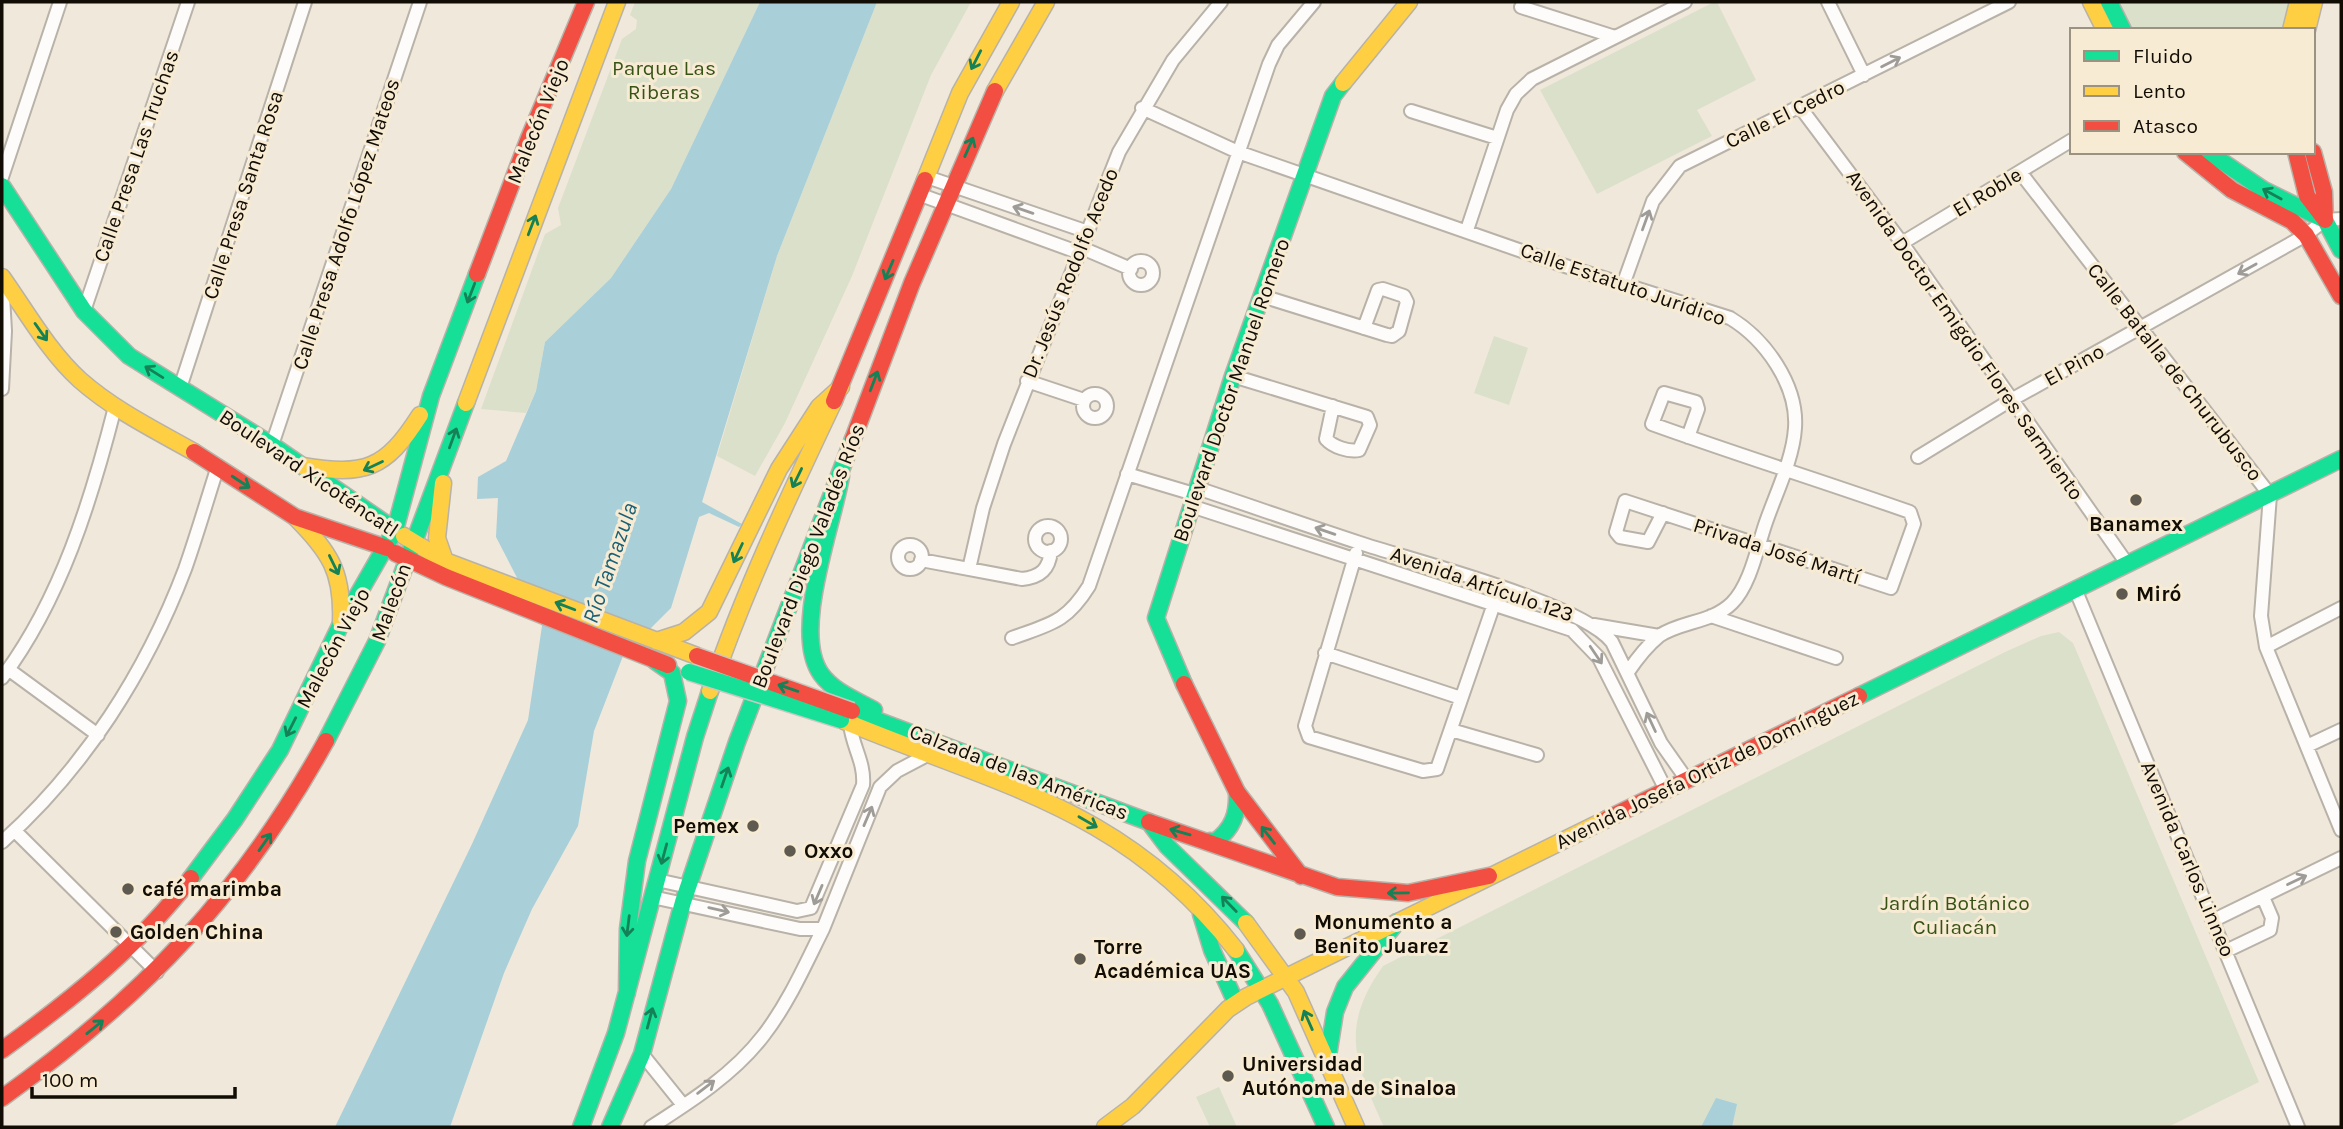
<svg xmlns="http://www.w3.org/2000/svg" width="2343" height="1129" font-family="Karla,sans-serif">
  <rect width="100%" height="100%" fill="#f0e8db"/>
  <path fill="#dbe0cb" d="M635 2H760L671 189 611 278 545 342 536 391 526 413 481 409 545 234 561 225 558 208 622 39 636 29 637 20 630 15Z
    M877 2H971L931 75 852 276 785 423 755 476 717 456 777 256Z
    M1714 2H1717L1756 80 1697 110 1712 136 1597 194 1540 90Z
    M2118 2H2298L2294 30H2132Z
    M1494 336 1528 348 1509 405 1474 393Z
    M2059 632 2073 643 2259 1082 2168 1127H1384C1355 1063 1339 1028 1383 966L2005 652 2041 636Z
    M1219 1087 1237 1127H1210L1196 1097Z"/>
  <path fill="#a9cfd9" d="M760 2H877L777 256 702 502 742 524 739 527 709 513 699 517 671 608 623 656 594 731 578 826 532 909 504 973 450 1127H335L472 844 528 720 542 626 496 537 498 498 477 499 478 477 506 461 536 391 545 342 611 278 671 189Z
    M1716 1098 1737 1104 1732 1127H1701Z"/>
  <g fill="none" stroke-linecap="round" stroke-linejoin="round">
    <defs>
      <path id="street" d="M1828 2 1864 75
        M1521 7 1615 37
        M1800 107 1902 243 2128 565
        M1142 108 1238 152 1559 264 1730 318C1765 339 1798 385 1795 428 1793 460 1775 495 1765 525 1757 549 1750 585 1732 603 1712 623 1681 621 1659 636 1648 645 1636 660 1628 672
        M1411 111 1497 138
        M2020 172 2270 495 2261 616 2266 647 2341 830
        M2 177 60 2
        M927 177 1088 232
        M921 195 1080 253
        M1467 230 1507 110 1516 94 1532 79 1685 2
        M1902 243 2072 140
        M1082 248 1131 269
        M1129 273a12 12 0 1 1 24 0a12 12 0 1 1-24 0Z
        M1623 285 1653 201 1680 166 2009 2
        M1262 296 1387 335 1392 336 1399 331 1407 302 1404 296 1383 289 1378 290 1364 328
        M84 311 188 2
        M1233 376 1367 417 1370 425 1359 450C1349 452 1333 447 1326 439L1333 406
        M1027 381 1084 400
        M180 388 305 2
        M2 389 5 331 2 278
        M1083 406a12 12 0 1 1 24 0a12 12 0 1 1-24 0Z
        M272 445 420 2
        M1918 457 2011 400 2306 235 2325 220 2341 219
        M1127 474 1194 494
        M1197 488C1251 506 1305 525 1360 543 1414 561 1581 603 1612 642L1661 743 1687 780
        M1191 506 1572 630 1599 658 1666 790
        M1663 513 1648 542 1620 537 1616 532 1625 501 1891 588 1914 524 1910 512C1825 482 1738 455 1652 424L1664 393 1696 402 1698 409 1688 437
        M1035 539a13 13 0 1 1 26 0a13 13 0 1 1-26 0Z
        M898 557a12 12 0 1 1 24 0a12 12 0 1 1-24 0Z
        M1356 553 1305 726 1309 737 1423 771 1437 769 1496 598
        M921 560 1022 579C1041 577 1049 569 1051 551
        M969 569 983 508 1004 444 1119 152 1173 60 1221 2
        M2076 591 2298 1127
        M1711 616 1836 658
        M1594 625 1659 636
        M1012 638C1050 624 1066 623 1089 586L1269 64 1278 45 1314 2
        M2266 647 2341 608
        M1325 653 1461 698
        M8 669 98 735
        M2 678C61 599 91 501 115 407
        M1451 730 1537 755
        M2307 746 2341 730
        M15 831 157 972
        M2 842C84 769 146 672 185 569 197 535 207 500 218 466
        M657 880 797 911 811 908 863 785C865 762 852 746 850 724
        M652 897 800 929H823L880 787 897 771 931 753
        M2214 920 2341 858
        M2226 951 2270 930 2272 918 2263 897
        M642 1054 683 1105
        M651 1127C690 1102 734 1074 763 1036 788 1004 805 965 823 929"/>
      <path id="fast" d="M2109 2 2123 30
        M2208 152 2264 190 2325 220 2341 250
        M2 186 84 311 129 356 272 445 395 530
        M841 476C833 525 791 632 821 674 834 692 856 700 874 710
        M1184 684 1156 618 1233 376 1333 96 1343 83
        M1859 696 2341 459
        M852 711 1149 822 1167 846 1246 923
        M326 741 377 641 466 403
        M1210 841 1215 842C1233 828 1238 814 1237 792
        M191 878 235 819 280 750 340 626 395 530 431 396 477 274
        M1201 914 1212 950 1236 1003
        M1236 950 1270 1004 1326 1127
        M627 993 628 929 637 861 678 701 672 673 655 661
        M1327 1062 1335 1012 1345 987 1397 922
        M581 1127 616 1033 695 737 710 691
        M610 1127 642 1054 683 902 737 742 853 439"/>
      <path id="slow" d="M2091 2 2105 30
        M2291 30 2298 2
        M2307 30 2314 2
        M1343 83 1409 2
        M995 91 1046 2
        M925 180 960 93 1011 2
        M2 277C26 311 49 352 80 380 114 410 155 430 194 452
        M466 403 617 2
        M302 466C365 476 385 470 420 415
        M443 483 437 538 445 561
        M295 517C330 553 343 571 341 622
        M404 536 445 561 697 656
        M656 641 684 632 709 612 779 469 819 407 841 387
        M710 691C744 591 789 496 834 401
        M844 721C1000 786 1125 808 1236 950
        M1246 923 1296 992 1356 1127
        M1105 1127 1133 1106 1228 1009 1246 997 1607 819"/>
      <path id="jam" d="M2185 152 2232 190 2292 221 2306 235 2341 296
        M2296 152 2307 196 2323 217
        M2313 152 2324 192 2325 220
        M477 274 529 138 586 2
        M834 401 925 180
        M853 439 912 283 995 91
        M194 452 295 517 387 548
        M395 553 446 577 668 665
        M1184 684 1237 792 1301 876
        M1607 819 1859 696
        M1149 822 1337 887 1408 893 1489 876
        M2 1050C71 1000 139 946 191 878
        M2 1098C144 996 241 895 326 741"/>
    </defs>
    <use href="#street" stroke="#b8b2a8" stroke-width="16"/>
    <use href="#fast" stroke="#b8b2a8" stroke-width="19"/>
    <use href="#slow" stroke="#b8b2a8" stroke-width="19"/>
    <use href="#jam" stroke="#b8b2a8" stroke-width="19"/>
    <use href="#street" stroke="#fdfcfa" stroke-width="12"/>
    <use href="#fast" stroke="#16e098" stroke-width="16"/>
    <use href="#slow" stroke="#ffcf43" stroke-width="16"/>
    <use href="#jam" stroke="#f24e42" stroke-width="16"/>
    <defs>
      <path id="fast-bridge" d="M689 672 841 720"/>
      <path id="jam-bridge" d="M697 656 852 711"/>
    </defs>
    <use href="#fast-bridge" stroke="#cac7c0" stroke-width="19" stroke-linecap="butt"/>
    <use href="#jam-bridge" stroke="#cac7c0" stroke-width="19" stroke-linecap="butt"/>
    <use href="#fast-bridge" stroke="#16e098" stroke-width="16"/>
    <use href="#jam-bridge" stroke="#f24e42" stroke-width="16"/>
  </g>
  <defs><path id="oneway-shaft" d="M-6 0H5M1.5-3L5.5 0L1.5 3" fill="none" stroke-width="1.6" stroke-linecap="round" stroke-linejoin="round" transform="scale(1.75)"/></defs>
  <g stroke="#148156">
    <use href="#oneway-shaft" transform="translate(976 60) rotate(117)"/>
    <use href="#oneway-shaft" transform="translate(969 147) rotate(-66)"/>
    <use href="#oneway-shaft" transform="translate(2272 194) rotate(-151)"/>
    <use href="#oneway-shaft" transform="translate(532 225) rotate(-69)"/>
    <use href="#oneway-shaft" transform="translate(889 270) rotate(113)"/>
    <use href="#oneway-shaft" transform="translate(471 293) rotate(111)"/>
    <use href="#oneway-shaft" transform="translate(41 332) rotate(55)"/>
    <use href="#oneway-shaft" transform="translate(154 372) rotate(-148)"/>
    <use href="#oneway-shaft" transform="translate(874 381) rotate(-69)"/>
    <use href="#oneway-shaft" transform="translate(453 438) rotate(-70)"/>
    <use href="#oneway-shaft" transform="translate(373 466) rotate(155)"/>
    <use href="#oneway-shaft" transform="translate(797 478) rotate(116)"/>
    <use href="#oneway-shaft" transform="translate(241 482) rotate(33)"/>
    <use href="#oneway-shaft" transform="translate(738 553) rotate(115)"/>
    <use href="#oneway-shaft" transform="translate(334 565) rotate(64)"/>
    <use href="#oneway-shaft" transform="translate(565 606) rotate(-159)"/>
    <use href="#oneway-shaft" transform="translate(788 688) rotate(-161)"/>
    <use href="#oneway-shaft" transform="translate(291 727) rotate(117)"/>
    <use href="#oneway-shaft" transform="translate(725 777) rotate(-71)"/>
    <use href="#oneway-shaft" transform="translate(1088 822) rotate(30)"/>
    <use href="#oneway-shaft" transform="translate(1180 832) rotate(-164)"/>
    <use href="#oneway-shaft" transform="translate(1268 835) rotate(-128)"/>
    <use href="#oneway-shaft" transform="translate(265 842) rotate(-55)"/>
    <use href="#oneway-shaft" transform="translate(664 854) rotate(105)"/>
    <use href="#oneway-shaft" transform="translate(1398 893) rotate(179)"/>
    <use href="#oneway-shaft" transform="translate(1229 904) rotate(-134)"/>
    <use href="#oneway-shaft" transform="translate(628 926) rotate(97)"/>
    <use href="#oneway-shaft" transform="translate(650 1018) rotate(-75)"/>
    <use href="#oneway-shaft" transform="translate(1308 1020) rotate(-114)"/>
    <use href="#oneway-shaft" transform="translate(95 1027) rotate(-39)"/>
  </g>
  <g stroke="#9f9c98">
    <use href="#oneway-shaft" transform="translate(1891 62) rotate(-27)"/>
    <use href="#oneway-shaft" transform="translate(1023 210) rotate(-161)"/>
    <use href="#oneway-shaft" transform="translate(1646 220) rotate(-70)"/>
    <use href="#oneway-shaft" transform="translate(2247 269) rotate(151)"/>
    <use href="#oneway-shaft" transform="translate(1325 531) rotate(-161)"/>
    <use href="#oneway-shaft" transform="translate(1596 655) rotate(56)"/>
    <use href="#oneway-shaft" transform="translate(1651 722) rotate(-115)"/>
    <use href="#oneway-shaft" transform="translate(868 816) rotate(-67)"/>
    <use href="#oneway-shaft" transform="translate(2297 880) rotate(-26)"/>
    <use href="#oneway-shaft" transform="translate(818 895) rotate(113)"/>
    <use href="#oneway-shaft" transform="translate(719 910) rotate(13)"/>
    <use href="#oneway-shaft" transform="translate(706 1087) rotate(-37)"/>
  </g>
  <g fill="#5f5a50" stroke="#f8ebd3" stroke-width="2.5">
    <circle cx="2136" cy="500" r="7"/>
    <circle cx="2122" cy="594" r="7"/>
    <circle cx="753" cy="826" r="7"/>
    <circle cx="790" cy="851" r="7"/>
    <circle cx="128" cy="889" r="7"/>
    <circle cx="116" cy="932" r="7"/>
    <circle cx="1300" cy="934" r="7"/>
    <circle cx="1080" cy="959" r="7"/>
    <circle cx="1228" cy="1076" r="7"/>
  </g>
  <g text-anchor="middle" dominant-baseline="central" stroke-width="6" stroke-linejoin="round" paint-order="stroke">
    <g font-size="21" fill="#365316" stroke="#f8ebd3">
      <text x="664" y="68">Parque Las<tspan x="664" dy="24">Riberas</tspan></text>
      <text x="1955" y="903">Jardín Botánico<tspan x="1955" dy="24">Culiacán</tspan></text>
    </g>
    <g font-size="21" fill="#110d05" stroke="#f8ebd3">
      <text transform="translate(1785 114) rotate(-26)">Calle El Cedro</text>
      <text transform="translate(538 121) rotate(-68)">Malecón Viejo</text>
      <text transform="translate(136 156) rotate(-71)">Calle Presa Las Truchas</text>
      <text transform="translate(1987 192) rotate(-31)">El Roble</text>
      <text transform="translate(243 195) rotate(-72)">Calle Presa Santa Rosa</text>
      <text transform="translate(346 224) rotate(-72)">Calle Presa Adolfo López Mateos</text>
      <text transform="translate(1070 273) rotate(-68)">Dr. Jesús Rodolfo Acedo</text>
      <text transform="translate(1623 284) rotate(19)">Calle Estatuto Jurídico</text>
      <text transform="translate(1965 335) rotate(55)">Avenida Doctor Emigdio Flores Sarmiento</text>
      <text transform="translate(2074 365) rotate(-29)">El Pino</text>
      <text transform="translate(2175 372) rotate(52)">Calle Batalla de Churubusco</text>
      <text transform="translate(1231 390) rotate(-71)">Boulevard Doctor Manuel Romero</text>
      <text transform="translate(309 473) rotate(34)">Boulevard Xicoténcatl</text>
      <text transform="translate(1777 551) rotate(18)">Privada José Martí</text>
      <text transform="translate(808 556) rotate(-69)">Boulevard Diego Valadés Ríos</text>
      <text transform="translate(1482 584) rotate(19)">Avenida Artículo 123</text>
      <text transform="translate(391 602) rotate(-70)">Malecón</text>
      <text transform="translate(333 648) rotate(-62)">Malecón Viejo</text>
      <text transform="translate(1707 770) rotate(-26)">Avenida Josefa Ortiz de Domínguez</text>
      <text transform="translate(1019 772) rotate(21)">Calzada de las Américas</text>
      <text transform="translate(2188 859) rotate(67)">Avenida Carlos Linneo</text>
    </g>
    <g font-size="21" font-weight="bold" fill="#110d05" stroke="#f8ebd3" text-anchor="start">
      <text x="2136" y="524" text-anchor="middle">Banamex</text>
      <text x="2136" y="594">Miró</text>
      <text x="739" y="826" text-anchor="end">Pemex</text>
      <text x="804" y="851">Oxxo</text>
      <text x="142" y="889">café marimba</text>
      <text x="1314" y="922">Monumento a<tspan x="1314" dy="24">Benito Juarez</tspan></text>
      <text x="130" y="932">Golden China</text>
      <text x="1094" y="947">Torre<tspan x="1094" dy="24">Académica UAS</tspan></text>
      <text x="1242" y="1064">Universidad<tspan x="1242" dy="24">Autónoma de Sinaloa</tspan></text>
    </g>
    <g font-size="23" font-style="italic" fill="#196177" stroke="#f8ebd3">
      <text transform="translate(610 563) rotate(-71)">Río Tamazula</text>
    </g>
  </g>
  <rect width="2343" height="1129" fill="none" stroke="#110d05" stroke-width="7"/>
  <rect x="2070" y="28" width="245" height="126" fill="#f8ebd3" stroke="#9c9281" stroke-width="2"/>
  <rect x="2084" y="51" width="35" height="10" fill="#16e098" stroke="#9c9281" stroke-width="2"/>
  <text x="2133" y="63" font-size="21" fill="#110d05">Fluido</text>
  <rect x="2084" y="86" width="35" height="10" fill="#ffcf43" stroke="#9c9281" stroke-width="2"/>
  <text x="2133" y="98" font-size="21" fill="#110d05">Lento</text>
  <rect x="2084" y="121" width="35" height="10" fill="#f24e42" stroke="#9c9281" stroke-width="2"/>
  <text x="2133" y="133" font-size="21" fill="#110d05">Atasco</text>
  <path d="M32 1087v10h203v-10" fill="none" stroke="#110d05" stroke-width="3.5"/>
  <text x="42" y="1087" font-size="21" fill="#110d05" stroke="#f8ebd3" stroke-width="5" paint-order="stroke">100 m</text>
</svg>
